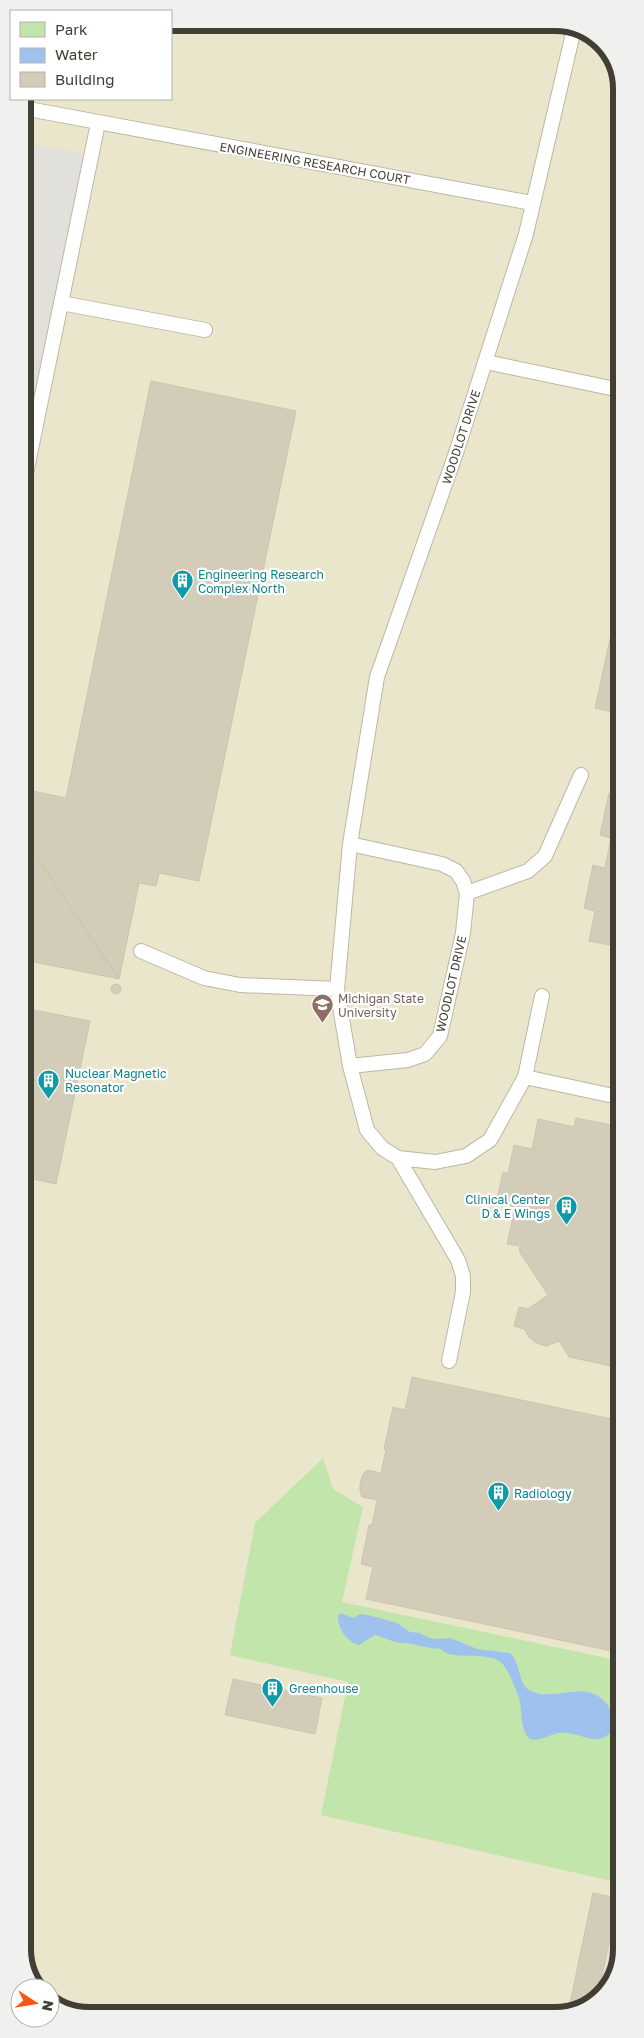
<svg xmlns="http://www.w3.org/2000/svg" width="644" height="2038" font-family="'Golos Text',sans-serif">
  <rect width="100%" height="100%" fill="#f1efe2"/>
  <path fill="#eae6cc" d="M171 23H559L598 39 619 72 621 1949 607 1990 572 2013 85 2015 50 2001V1988H39L25 1966 23 99H171Z"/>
  <path fill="#c2e5ab" d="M323 1458 333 1489 363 1507 342 1602 621 1661V1856L619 1858 616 1882 321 1815 348 1682 230 1655 255 1523Z"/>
  <path fill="#e1e0db" d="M23 143 98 156 23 488Z
    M621 1896V1949L607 1990 584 2005 605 1904Z"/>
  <path fill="#9ec1ee" d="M341 1613 353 1618 360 1614 368 1615 397 1623 410 1632 420 1633 427 1637 434 1639 451 1638 477 1649 510 1653C521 1663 518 1684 529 1690 552 1703 580 1681 602 1699 614 1708 619 1735 600 1739 589 1741 573 1731 559 1733 549 1734 541 1742 530 1739 519 1729 523 1711 519 1698 516 1690 507 1665 499 1661 484 1653 465 1658 449 1654 445 1653 443 1650 439 1648L436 1649 406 1643H398L375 1635 359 1645C346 1641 338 1629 338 1616Z"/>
  <path fill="#d2ccb8" stroke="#cdc5ab" d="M151 381 296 411 199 881 159 873 156 886 139 883 119 979 23 836V789L66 798Z
    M620 593V724L615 723 618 713 595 708Z
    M615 723 620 724V765H617Z
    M609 793 620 794V947L589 941 595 911 584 908 593 865 605 868 611 838 600 835Z
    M23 836 119 979 24 960Z
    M111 989a5 5 0 1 1 10 0a5 5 0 1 1-10 0Z
    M24 1008 90 1021 56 1184 24 1177Z
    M620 1101 621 1118H617Z
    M576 1118 621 1127V1368L569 1357 559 1341 546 1346 536 1343 529 1337 524 1329 514 1326 519 1307 528 1309 548 1295 519 1251 520 1246 507 1244 515 1207 496 1203 503 1172 508 1173 514 1145 532 1149 538 1119 574 1127Z
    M412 1377 621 1421V1653L366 1599 373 1567 361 1564 369 1525H372L377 1500 362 1497 360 1491V1483L363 1474 367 1470 381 1473 386 1450 384 1449 393 1407 405 1410Z
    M233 1679 322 1698 315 1734 225 1715Z
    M593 1893 618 1898 598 1996 572 2013H568Z"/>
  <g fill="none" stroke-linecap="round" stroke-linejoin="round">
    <defs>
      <path id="lane" d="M23 108 532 203
        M61 303 205 330
        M486 362 620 390
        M23 488 98 123
        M350 844 442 864 456 871 463 881 467 893 463 933 440 1036 425 1054 408 1060 350 1066 337 989 350 844 377 677 456 453 526 234 574 29
        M467 893 528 871 545 856 581 775
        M141 951 204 978 240 985 337 989
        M350 1066 367 1130 382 1148 398 1158 435 1162 466 1156 490 1140 525 1077 542 996
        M525 1077 609 1095
        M398 1158 458 1260 463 1276V1292L449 1361"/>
    </defs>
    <use href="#lane" stroke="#bcb7a5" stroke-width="16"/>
    <use href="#lane" stroke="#fff" stroke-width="14"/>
  </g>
  <defs>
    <symbol id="building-pin" viewBox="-11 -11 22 30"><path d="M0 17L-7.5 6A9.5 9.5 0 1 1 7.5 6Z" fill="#0f9aa8" stroke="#fff"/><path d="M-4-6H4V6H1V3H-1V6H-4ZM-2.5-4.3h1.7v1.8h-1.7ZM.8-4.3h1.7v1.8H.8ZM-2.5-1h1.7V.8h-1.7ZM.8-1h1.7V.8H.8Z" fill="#fff"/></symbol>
    <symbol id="university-pin" viewBox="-11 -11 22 30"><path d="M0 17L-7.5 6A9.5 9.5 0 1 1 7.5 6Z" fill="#8d6e63" stroke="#fff"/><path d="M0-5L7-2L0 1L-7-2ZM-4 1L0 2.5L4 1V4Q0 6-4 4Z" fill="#fff"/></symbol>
  </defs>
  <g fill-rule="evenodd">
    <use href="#building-pin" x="170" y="568" width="25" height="34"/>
    <use href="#university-pin" x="310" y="992" width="25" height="34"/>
    <use href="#building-pin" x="36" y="1068" width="25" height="34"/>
    <use href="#building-pin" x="554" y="1194" width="25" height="34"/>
    <use href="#building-pin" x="486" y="1480" width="25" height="34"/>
    <use href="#building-pin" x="260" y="1676" width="25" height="34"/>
  </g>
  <g text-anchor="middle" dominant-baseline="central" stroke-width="4.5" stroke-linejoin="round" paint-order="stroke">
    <g font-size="12" fill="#423e33" stroke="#fff">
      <text transform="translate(315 163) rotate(10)">ENGINEERING RESEARCH COURT</text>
      <text transform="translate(461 437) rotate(-72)">WOODLOT DRIVE</text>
      <text transform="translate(451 984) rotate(-77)">WOODLOT DRIVE</text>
    </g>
    <g font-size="12" fill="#0d838f" stroke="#fff" text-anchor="start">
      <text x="198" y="574">Engineering Research<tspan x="198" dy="14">Complex North</tspan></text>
      <text x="65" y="1073">Nuclear Magnetic<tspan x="65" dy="14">Resonator</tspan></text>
      <text x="550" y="1199" text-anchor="end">Clinical Center<tspan x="550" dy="14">D &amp; E Wings</tspan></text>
      <text x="514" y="1493">Radiology</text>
      <text x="289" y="1688">Greenhouse</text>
    </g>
    <g font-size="12" fill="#785e54" stroke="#fff" text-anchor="start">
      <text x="338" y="998">Michigan State<tspan x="338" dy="14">University</tspan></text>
    </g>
  </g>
  <path d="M0 0H644V2038H0ZM89 31H555A58 58 0 0 1 613 89V1949A58 58 0 0 1 555 2007H89A58 58 0 0 1 31 1949V89A58 58 0 0 1 89 31Z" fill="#f0f0ef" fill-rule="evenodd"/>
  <path fill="none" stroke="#423e33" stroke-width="6" d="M89 31H555A58 58 0 0 1 613 89V1949A58 58 0 0 1 555 2007H89A58 58 0 0 1 31 1949V89A58 58 0 0 1 89 31Z"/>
  <rect x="10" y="10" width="162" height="90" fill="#ffffff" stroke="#b3b2ad"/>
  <rect x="20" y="22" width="25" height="15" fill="#c2e5ab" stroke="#b3b2ad"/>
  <text x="55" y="35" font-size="15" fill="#423e33">Park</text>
  <rect x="20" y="48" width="25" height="15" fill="#9ec1ee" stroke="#b3b2ad"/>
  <text x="55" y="60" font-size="15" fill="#423e33">Water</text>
  <rect x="20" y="72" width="25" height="15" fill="#d2ccb8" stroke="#b3b2ad"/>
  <text x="55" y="85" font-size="15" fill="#423e33">Building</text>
  <g transform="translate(35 2003) rotate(102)"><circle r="24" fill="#ffffff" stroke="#b3b2ad"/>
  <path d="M0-4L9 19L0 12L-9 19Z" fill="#f75713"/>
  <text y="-8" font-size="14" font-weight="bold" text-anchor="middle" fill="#423e33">N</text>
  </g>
</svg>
